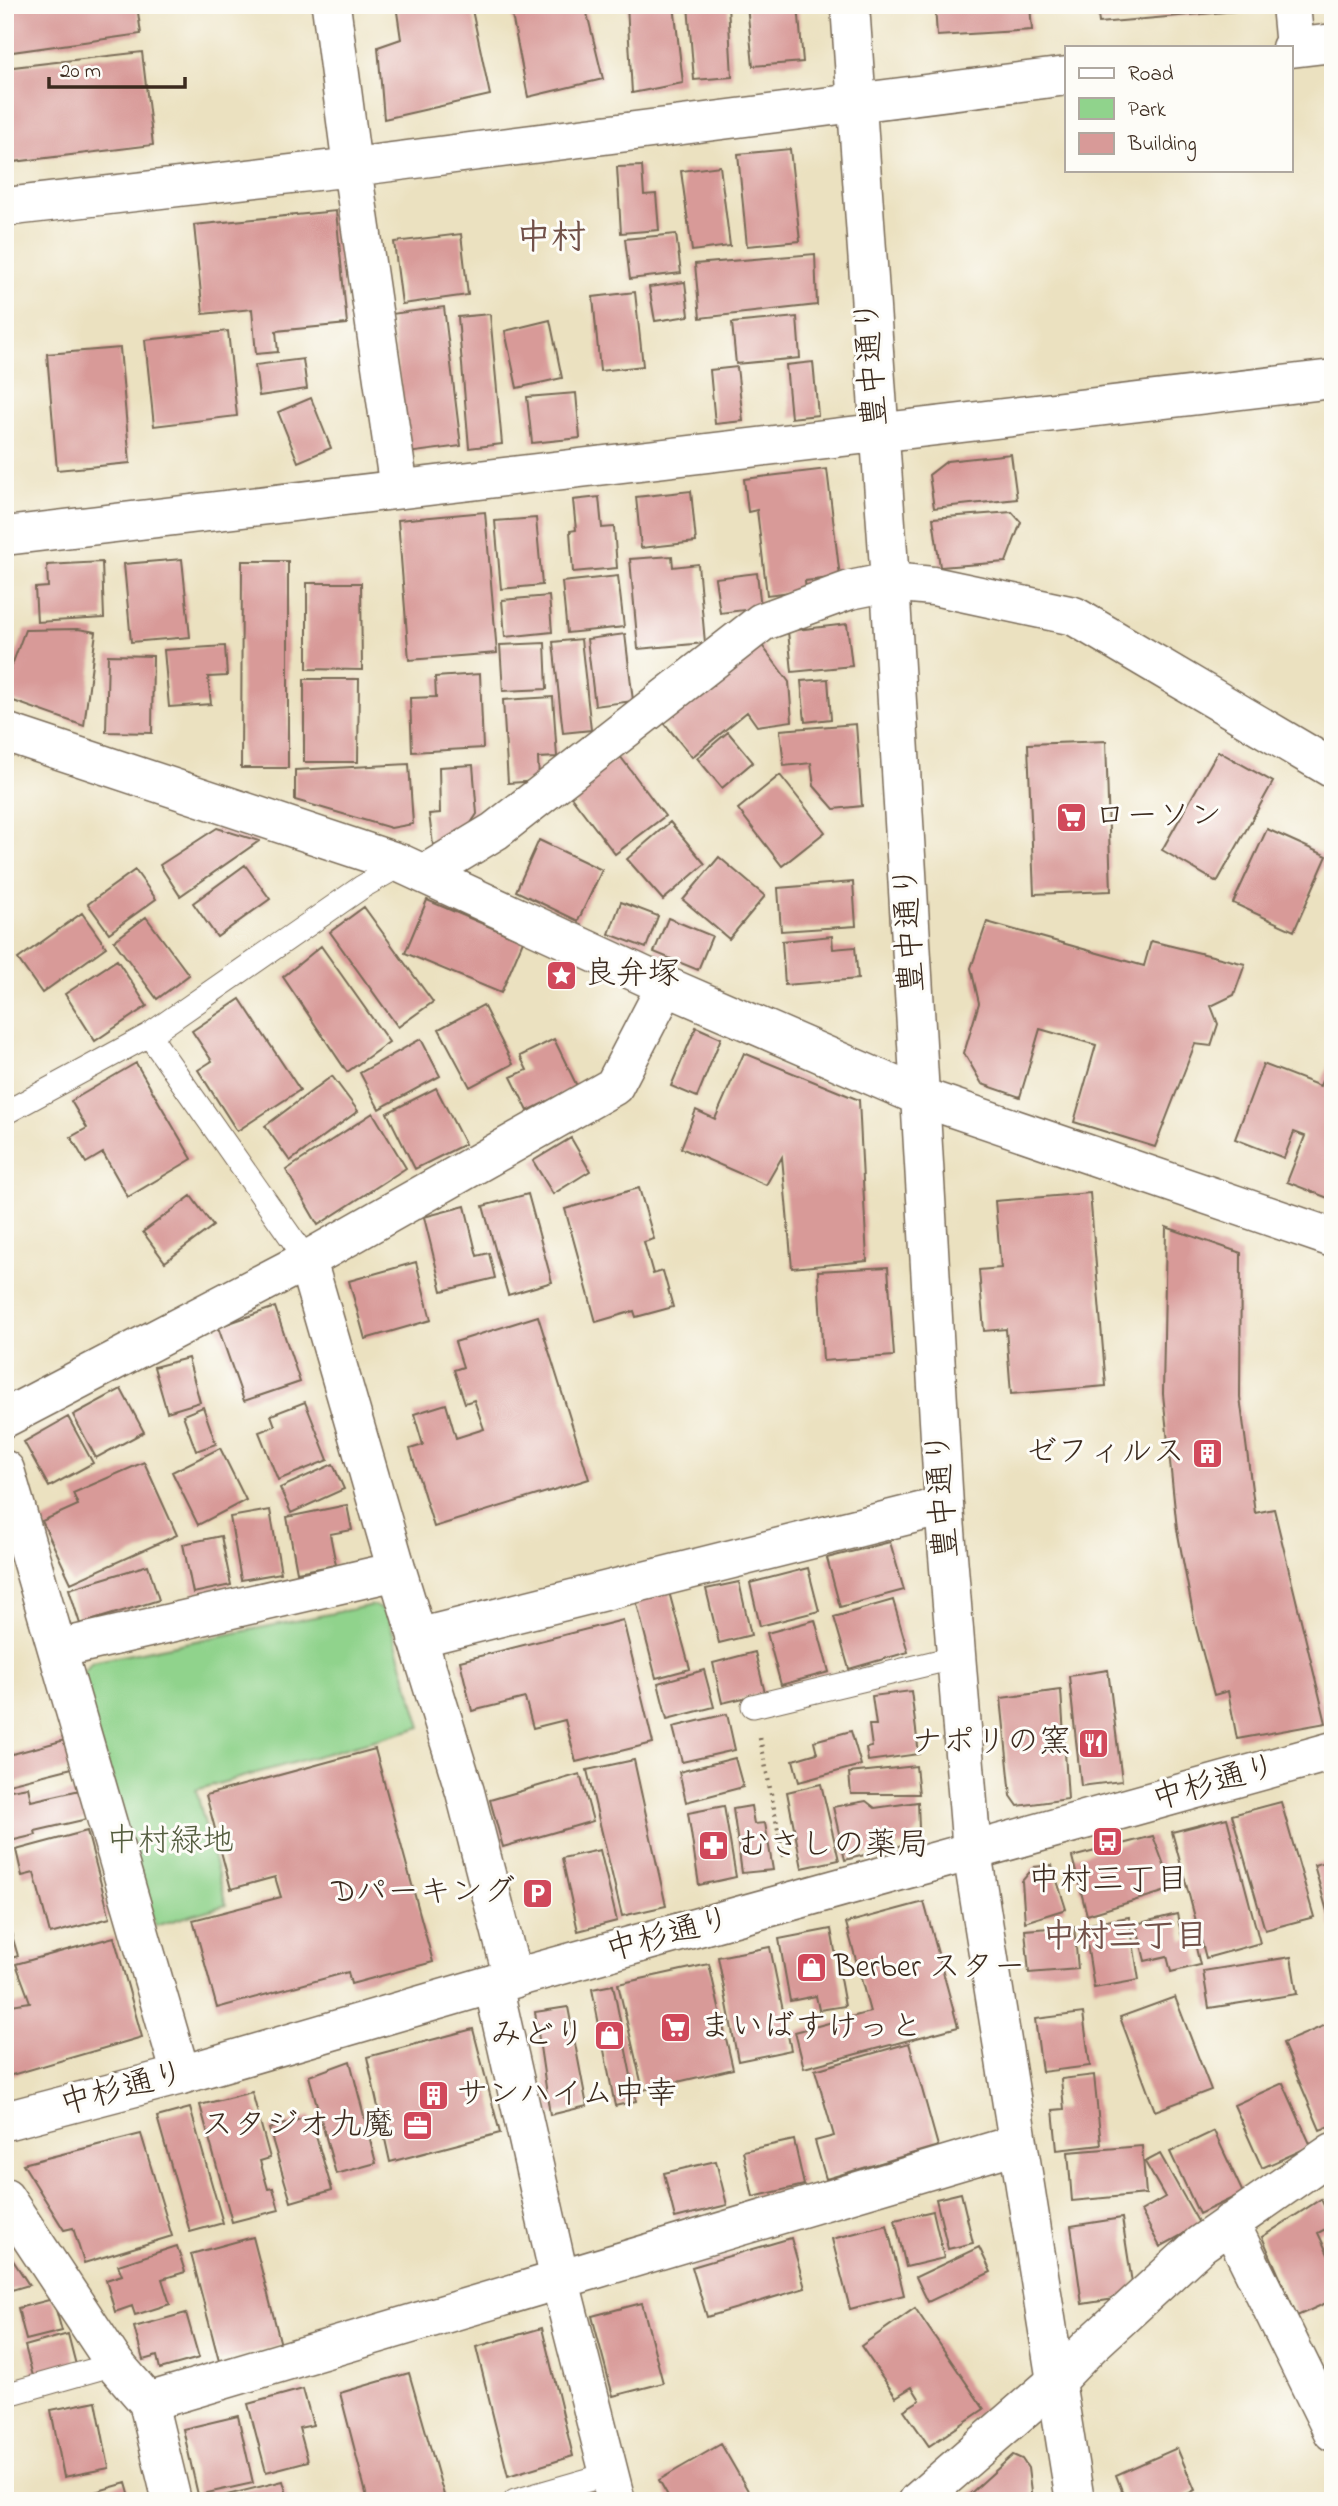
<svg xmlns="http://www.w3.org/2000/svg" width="1338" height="2506" font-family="'Indie Flower','Klee One',sans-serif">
  <rect width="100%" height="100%" fill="#fdfcf7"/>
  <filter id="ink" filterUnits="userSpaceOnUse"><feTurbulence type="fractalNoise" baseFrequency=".0143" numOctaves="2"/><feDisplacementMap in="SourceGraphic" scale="14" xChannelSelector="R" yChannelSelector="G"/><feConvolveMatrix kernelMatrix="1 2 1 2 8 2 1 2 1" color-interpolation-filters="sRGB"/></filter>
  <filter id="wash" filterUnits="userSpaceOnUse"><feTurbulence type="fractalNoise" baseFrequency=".00686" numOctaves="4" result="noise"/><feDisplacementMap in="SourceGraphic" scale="28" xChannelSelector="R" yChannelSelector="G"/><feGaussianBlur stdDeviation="1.57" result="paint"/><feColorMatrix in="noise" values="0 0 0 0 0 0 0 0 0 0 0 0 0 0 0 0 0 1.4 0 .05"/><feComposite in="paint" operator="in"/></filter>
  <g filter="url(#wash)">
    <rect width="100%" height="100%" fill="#ebe1c0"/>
    <path fill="#90d38c" stroke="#667e55" stroke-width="2" d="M373 1605 387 1613 421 1727 196 1790 226 1905 155 1926 80 1678 92 1662Z"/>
    <g id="blocks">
      <path fill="#d89a98" d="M5 5H137L141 34 5 53Z
        M396 5H471L490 95 384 119 378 47 401 39Z
        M510 5H585L603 79 528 97Z
        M627 5H674L683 83 632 93Z
        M688 5H728L732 77 694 80Z
        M747 5H798L803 62 753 66Z
        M935 5H1030L1032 30 937 36Z
        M1097 5H1236V11L1099 23Z
        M142 52 153 145 5 163V68Z
        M790 149 800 241 747 246 738 154Z
        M642 166 644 195 656 194 659 230 621 233 617 167Z
        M720 166 730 246 692 251 681 171Z
        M336 211 347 324 276 331 278 352 256 354 252 309 203 314 194 225Z
        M461 234 468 295 402 304 394 242Z
        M676 234 681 273 630 279 625 239Z
        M815 254 817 305 700 318 695 264Z
        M685 282 689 316 655 321 649 287Z
        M635 292 643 366 600 371 593 297Z
        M444 307 461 446 408 453 391 314Z
        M490 314 502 444 469 448 458 317Z
        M797 317 800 358 736 364 732 323Z
        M550 320 562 378 517 388 505 331Z
        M228 331 237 416 154 426 145 340Z
        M120 348 130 463 57 470 47 354Z
        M303 359 307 389 259 396 255 365Z
        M813 362 818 415 791 418 786 365Z
        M737 367 743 421 715 424 710 370Z
        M576 393 580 438 532 443 527 397Z
        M311 398 331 448 298 462 278 412Z
        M1011 454 1017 499 934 508 929 475 947 461Z
        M827 469 840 577 805 581 806 590 767 595 757 510 748 512 744 479Z
        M691 491 696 542 641 548 636 497Z
        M599 497 602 528 614 527 617 568 573 572 570 531 576 530 573 500Z
        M485 512 497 653 409 660 398 520Z
        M1012 512 1021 522 1006 562 940 567 933 518Z
        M536 518 542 585 501 589 495 521Z
        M672 556 673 567 698 564 705 643 638 649 630 559Z
        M182 559 190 637 131 642 124 564Z
        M242 561H288V768H241Z
        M102 562 104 618 37 622 35 588 48 587 47 565Z
        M757 573 761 608 720 613 715 578Z
        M618 576 624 627 567 633 562 582Z
        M307 583H361L362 670 307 669Z
        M549 596 552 632 505 637 502 600Z
        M847 624 852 666 792 672 788 631Z
        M78 629 96 632 84 726 5 698V684L25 630Z
        M625 634 633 701 595 706 587 639Z
        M581 639 591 730 563 733 553 642Z
        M545 643 547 689 503 691 500 645Z
        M761 644 789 682 792 721 757 726 747 712 692 757 660 718Z
        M225 646 227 676 208 677 211 704 169 707 164 650Z
        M108 655 153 656 152 733 106 732Z
        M480 674 483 748 412 752 410 698 436 697 435 677Z
        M304 679H359L358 762H304Z
        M828 679 831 719 805 722 801 681Z
        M553 697 557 757 538 758 539 781 508 783 503 700Z
        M856 724 862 806 834 809 814 786 811 763 784 766 780 730Z
        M728 732 753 762 722 788 697 758Z
        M1106 741 1111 891 1034 894 1028 744Z
        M1218 751 1273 782 1217 882 1162 850Z
        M620 756 665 816 615 854 570 795Z
        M409 764 413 824 391 828 295 800V770Z
        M473 765 477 814 463 835 433 845 429 814 440 813 439 767Z
        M780 775 825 832 782 866 738 809Z
        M670 822 705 864 663 900 627 859Z
        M217 828 259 841 180 896 160 865Z
        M1267 829 1327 856 1294 931 1233 903Z
        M539 840 602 870 578 921 516 891Z
        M719 857 765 896 729 939 683 900Z
        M245 865 270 899 217 937 193 903Z
        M135 870 156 899 109 933 88 904Z
        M853 882 856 926 781 931 778 888Z
        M427 900 523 941 501 993 405 953Z
        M621 902 658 916 646 948 609 934Z
        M364 907 433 1002 398 1027 330 932Z
        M82 913 106 947 42 993 18 959Z
        M146 917 189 975 157 999 114 941Z
        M668 918 712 936 698 970 654 952Z
        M987 922 1144 966 1151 941 1245 964 1234 995 1211 1006 1218 1024 1211 1046 1195 1044 1155 1147 1074 1122 1096 1045 1040 1029 1020 1097 982 1084 964 1053 979 1003 971 968Z
        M832 936 833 949 855 947 858 979 785 985 782 941Z
        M321 946 389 1042 347 1072 283 977Z
        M117 960 147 1006 95 1041 65 994Z
        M240 999 300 1090 237 1131 198 1070 212 1061 192 1031Z
        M483 1005 513 1064 470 1087 439 1029Z
        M696 1027 721 1038 697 1097 671 1086Z
        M421 1039 440 1076 379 1109 360 1073Z
        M554 1039 577 1086 528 1111 511 1077 527 1070 520 1056Z
        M744 1053 859 1100 867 1261 792 1268 782 1157 766 1185 681 1148 696 1110 715 1119Z
        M1333 1054V1200L1287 1182 1305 1136 1294 1132 1284 1158 1235 1139 1263 1064 1320 1086Z
        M136 1063 192 1159 128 1197 103 1153 86 1163 71 1137 87 1128 71 1101Z
        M332 1076 358 1111 290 1161 265 1126Z
        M436 1088 465 1144 415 1169 387 1113Z
        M373 1113 406 1168 318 1225 286 1170Z
        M571 1138 590 1171 553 1194 533 1161Z
        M639 1188 654 1239 644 1242 653 1274 663 1271 673 1307 636 1317 634 1311 596 1322 565 1209Z
        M1090 1193 1106 1386 1011 1394 1006 1329 984 1331 979 1270 1001 1268 995 1201Z
        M528 1194 552 1282 508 1295 483 1206Z
        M191 1196 213 1226 165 1262 143 1232Z
        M465 1206 477 1256 489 1253 495 1278 442 1291 424 1217Z
        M1166 1227 1241 1253 1240 1397 1255 1513 1274 1509 1326 1723 1237 1739 1228 1691 1214 1695 1195 1624 1177 1529 1163 1394Z
        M416 1262 431 1320 365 1339 349 1281Z
        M888 1267 894 1356 823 1361 818 1271Z
        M275 1307 300 1382 244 1401 218 1327Z
        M538 1316 589 1479 434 1527 410 1449 423 1445 414 1414 446 1404 456 1438 484 1429 474 1400 465 1403 454 1370 463 1367 455 1342Z
        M188 1358 200 1402 167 1412 154 1367Z
        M121 1389 144 1432 96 1458 73 1415Z
        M305 1402 328 1460 278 1480 259 1432 275 1426 271 1415Z
        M203 1407 216 1444 196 1451 183 1415Z
        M68 1417 93 1463 49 1487 24 1442Z
        M220 1448 246 1500 198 1525 172 1472Z
        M144 1462 177 1535 71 1583 42 1521 78 1505 73 1493Z
        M333 1464 344 1489 291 1513 280 1488Z
        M347 1505 352 1530 330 1534 336 1565 297 1572 287 1517Z
        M270 1510 281 1573 241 1580 230 1517Z
        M221 1536 231 1585 193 1593 183 1544Z
        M890 1542 904 1590 840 1607 827 1558Z
        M148 1565 159 1600 80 1624 69 1589Z
        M808 1568 819 1611 760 1626 750 1583Z
        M739 1582 751 1635 719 1643 706 1589Z
        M669 1592 690 1669 656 1678 636 1600Z
        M893 1600 908 1652 849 1669 834 1617Z
        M623 1620 653 1743 576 1762 565 1720 533 1728 525 1698 472 1711 460 1661Z
        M815 1620 829 1672 781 1685 767 1633Z
        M755 1652 765 1693 722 1703 713 1663Z
        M704 1670 714 1707 667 1719 658 1683Z
        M1108 1670 1122 1781 1081 1786 1069 1676Z
        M1061 1690 1068 1799 1018 1806 1011 1796 1001 1698Z
        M911 1691 919 1754 868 1761 866 1748 872 1747 869 1725H876L872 1696Z
        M727 1714 735 1750 682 1762 673 1727Z
        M851 1731 861 1765 799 1782 793 1760 817 1753 814 1741Z
        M65 1740 72 1768 5 1785V1756Z
        M375 1749 433 1962 351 1984 348 1972 217 2008 193 1920 281 1897 275 1877 231 1889 206 1795Z
        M735 1758 743 1787 686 1802 679 1772Z
        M634 1760 666 1906 622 1916 587 1770Z
        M916 1766 919 1794H851L849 1773Z
        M580 1774 593 1821 503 1847 490 1800Z
        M821 1784 839 1860 802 1868 787 1792Z
        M28 1787 31 1801 89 1788 96 1817 35 1831 36 1835 10 1841 5 1819V1791Z
        M866 1801 875 1808 918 1802 919 1828 907 1844 845 1860 833 1807Z
        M1281 1802 1314 1917 1265 1930 1232 1815Z
        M724 1806 736 1877 699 1885 688 1813Z
        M751 1806 754 1824 765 1823 773 1870 742 1873 733 1809Z
        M1227 1818 1260 1943 1206 1958 1172 1832Z
        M87 1831 110 1918 50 1934 34 1873 22 1876 16 1850Z
        M1153 1836 1173 1889 1087 1915 1072 1857Z
        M600 1850 617 1921 578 1931 562 1858Z
        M1333 1860V1929H1332L1314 1865Z
        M1052 1865 1066 1909 1025 1922 1022 1881 1034 1867Z
        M924 1902 958 2027 804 2068 795 2032 870 2012 846 1923Z
        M5 1912 18 1956 5 1960Z
        M1177 1914 1183 1941 1194 1939 1200 1965 1171 1972 1167 1956 1145 1961 1136 1924Z
        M1129 1917 1139 1980 1094 1988 1084 1925Z
        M1074 1926 1078 1969 1029 1973 1025 1930Z
        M831 1929 845 2006 819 2010 816 1996 790 2001 779 1939Z
        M114 1937 142 2037 5 2077V2006L30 2002 16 1964Z
        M770 1947 791 2050 738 2061 718 1957Z
        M1291 1957 1297 1994 1209 2008 1203 1971Z
        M709 1964 733 2069 643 2090 618 1984Z
        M613 1985 636 2101 615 2106 592 1989Z
        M1175 1997 1211 2090 1155 2111 1120 2017Z
        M568 2007 587 2106 550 2115 535 2012Z
        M1083 2013 1090 2066 1042 2072 1035 2019Z
        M1333 2022V2125L1320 2130 1283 2043Z
        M473 2029 500 2133 390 2162 367 2057Z
        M909 2043 938 2146 826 2179 815 2141 834 2136 815 2070Z
        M350 2061 376 2163 336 2174 309 2076Z
        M1094 2075 1101 2145 1057 2150 1053 2110 1064 2109 1061 2079Z
        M1283 2083 1311 2146 1262 2168 1234 2105Z
        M252 2092 270 2158 260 2161 268 2189 273 2188 279 2210 232 2222 200 2105Z
        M190 2108 223 2223 190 2232 157 2117Z
        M310 2116 332 2190 291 2202 269 2129Z
        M1214 2131 1243 2193 1199 2214 1170 2152Z
        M141 2134 172 2236 84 2263 73 2228 64 2230 23 2164Z
        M794 2140 804 2185 753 2197 743 2151Z
        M1142 2146 1146 2194 1072 2201 1068 2152Z
        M1160 2154 1200 2225 1160 2247 1141 2211 1165 2197 1145 2162Z
        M716 2161 727 2205 675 2218 664 2173Z
        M961 2193 973 2243 948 2249 936 2199Z
        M1321 2199 1333 2225 1318 2233 1333 2265V2300L1297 2316 1262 2237Z
        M933 2211 944 2258 906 2267 895 2220Z
        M1122 2218 1134 2296 1082 2304 1071 2226Z
        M887 2225 904 2295 850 2309 832 2239Z
        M253 2237 281 2345 219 2361 191 2254Z
        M791 2238 805 2288 707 2317 692 2267Z
        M177 2246 185 2272 162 2279 170 2304 135 2315 132 2306 115 2312 106 2280 122 2275 118 2265Z
        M979 2247 991 2272 928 2302 916 2277Z
        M5 2248 29 2285 5 2292Z
        M53 2299 62 2331 26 2340 18 2308Z
        M642 2303 663 2383 613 2396 592 2316Z
        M915 2308 984 2409 929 2446 904 2410 920 2400 912 2387 896 2397 861 2346Z
        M186 2313 199 2358 160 2369 157 2356 143 2360 134 2327Z
        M542 2328 573 2456 508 2476 476 2347Z
        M68 2334 76 2365 33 2376 25 2346Z
        M409 2373 444 2495 425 2501H368L340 2393Z
        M303 2389 313 2425 299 2428 308 2461 266 2472 248 2404Z
        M96 2401 109 2468 64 2477 51 2410Z
        M238 2416 253 2483 198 2495 183 2429Z
        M721 2444 754 2501H671L659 2480Z
        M1177 2448 1195 2490 1175 2501H1126L1116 2475Z
        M1013 2455 1022 2459 1028 2468 1032 2501H962Z
        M283 2481 289 2501H220L219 2497Z
        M126 2483 131 2501H67V2500Z"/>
    </g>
  </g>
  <g filter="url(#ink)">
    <use href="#blocks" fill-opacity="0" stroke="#796a57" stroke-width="2"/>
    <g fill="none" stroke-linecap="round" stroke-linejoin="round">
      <defs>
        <path id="service" d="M149 1035 307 1260
          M5 1113 149 1035 362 887 402 864
          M753 1706 957 1657
          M5 2395 115 2364
          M515 2501 609 2474"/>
        <path id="minor" d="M331 5 352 167 399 489
          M1291 5 1295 47
          M1291 48 1333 43
          M5 207 352 167 1067 76
          M5 732 402 864 666 986 921 1097 1333 1238
          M424 874 495 831 762 622 850 590 890 582 933 586 1074 616 1333 769
          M307 1260 397 1571 465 1792 513 1979
          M5 1418 307 1260 614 1086 666 986
          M5 1470 181 2075
          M417 1638 944 1506
          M57 1649 397 1571
          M493 1984 560 2281 616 2501
          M5 2198 115 2364 148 2402 172 2501
          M1230 2223 1333 2432
          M148 2402 1017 2144
          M918 2501 1055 2382 1090 2346 1201 2244 1333 2152"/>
        <path id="tertiary" d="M850 5 890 582 944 1506 972 1852 1075 2501
          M5 536 1333 379"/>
        <path id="secondary" d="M5 2121 181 2075 493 1984 1333 1751"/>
      </defs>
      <use href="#service" stroke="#796a57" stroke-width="25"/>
      <use href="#minor" stroke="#796a57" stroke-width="41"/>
      <use href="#tertiary" stroke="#796a57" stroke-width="41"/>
      <use href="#secondary" stroke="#796a57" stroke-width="41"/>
      <path stroke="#796a57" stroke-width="4.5" stroke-dasharray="2 5" stroke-linecap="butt" d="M760 1738 784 1860"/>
      <use href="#service" stroke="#fff" stroke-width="23"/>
      <use href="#minor" stroke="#fff" stroke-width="38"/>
      <use href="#tertiary" stroke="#fff" stroke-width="38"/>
      <use href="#secondary" stroke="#fff" stroke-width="38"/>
    </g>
  </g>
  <defs>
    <symbol id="supermarket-square" viewBox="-11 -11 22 22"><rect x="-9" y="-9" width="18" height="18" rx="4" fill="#d1495b" stroke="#fdfcf7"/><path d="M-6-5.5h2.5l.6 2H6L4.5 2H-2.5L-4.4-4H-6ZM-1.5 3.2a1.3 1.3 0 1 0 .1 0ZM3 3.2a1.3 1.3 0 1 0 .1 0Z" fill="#fff"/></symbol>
    <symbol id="sight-square" viewBox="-11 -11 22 22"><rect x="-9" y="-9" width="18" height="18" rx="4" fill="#d1495b" stroke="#fdfcf7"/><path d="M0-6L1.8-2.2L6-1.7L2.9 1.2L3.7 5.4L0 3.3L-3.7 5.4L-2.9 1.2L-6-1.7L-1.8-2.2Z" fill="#fff"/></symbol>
    <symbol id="building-square" viewBox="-11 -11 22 22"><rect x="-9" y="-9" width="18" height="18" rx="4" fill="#d1495b" stroke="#fdfcf7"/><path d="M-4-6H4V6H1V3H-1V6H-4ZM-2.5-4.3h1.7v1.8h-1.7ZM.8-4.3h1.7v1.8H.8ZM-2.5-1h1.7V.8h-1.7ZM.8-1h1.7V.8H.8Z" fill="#fff"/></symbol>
    <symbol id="restaurant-square" viewBox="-11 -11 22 22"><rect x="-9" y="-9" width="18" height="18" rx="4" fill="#d1495b" stroke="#fdfcf7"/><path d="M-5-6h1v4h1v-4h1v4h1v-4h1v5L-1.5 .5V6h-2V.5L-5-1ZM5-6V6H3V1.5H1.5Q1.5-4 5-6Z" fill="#fff"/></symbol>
    <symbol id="bus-square" viewBox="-11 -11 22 22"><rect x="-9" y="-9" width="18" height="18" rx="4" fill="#d1495b" stroke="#fdfcf7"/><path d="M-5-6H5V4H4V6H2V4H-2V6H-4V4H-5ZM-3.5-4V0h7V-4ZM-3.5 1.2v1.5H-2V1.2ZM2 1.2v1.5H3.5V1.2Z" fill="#fff"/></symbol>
    <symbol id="pharmacy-square" viewBox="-11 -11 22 22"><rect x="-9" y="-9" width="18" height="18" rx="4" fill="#d1495b" stroke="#fdfcf7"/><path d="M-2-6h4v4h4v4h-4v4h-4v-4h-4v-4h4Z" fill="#fff"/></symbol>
    <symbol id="parking-square" viewBox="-11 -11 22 22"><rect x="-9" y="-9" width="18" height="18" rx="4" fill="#d1495b" stroke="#fdfcf7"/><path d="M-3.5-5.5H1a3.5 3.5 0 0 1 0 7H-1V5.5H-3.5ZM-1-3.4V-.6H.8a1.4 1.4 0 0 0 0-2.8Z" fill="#fff"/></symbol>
    <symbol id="shop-square" viewBox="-11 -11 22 22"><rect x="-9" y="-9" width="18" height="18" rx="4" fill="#d1495b" stroke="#fdfcf7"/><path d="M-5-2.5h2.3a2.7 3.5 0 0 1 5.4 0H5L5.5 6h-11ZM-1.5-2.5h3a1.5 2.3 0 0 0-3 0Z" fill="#fff"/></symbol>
    <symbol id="office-square" viewBox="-11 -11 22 22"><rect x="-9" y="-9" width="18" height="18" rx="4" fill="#d1495b" stroke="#fdfcf7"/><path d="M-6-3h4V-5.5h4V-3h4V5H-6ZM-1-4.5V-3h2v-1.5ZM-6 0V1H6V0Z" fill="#fff"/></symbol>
  </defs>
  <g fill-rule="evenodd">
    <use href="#supermarket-square" x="1054" y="800" width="35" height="35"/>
    <use href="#sight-square" x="544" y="958" width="35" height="35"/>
    <use href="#building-square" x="1190" y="1436" width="35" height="35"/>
    <use href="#restaurant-square" x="1076" y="1726" width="35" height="35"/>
    <use href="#bus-square" x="1090" y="1824" width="35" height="35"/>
    <use href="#pharmacy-square" x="696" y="1828" width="35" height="35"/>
    <use href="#parking-square" x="520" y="1876" width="35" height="35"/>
    <use href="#shop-square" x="794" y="1950" width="35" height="35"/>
    <use href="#supermarket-square" x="658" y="2010" width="35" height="35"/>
    <use href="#shop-square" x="592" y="2018" width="35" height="35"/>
    <use href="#building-square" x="416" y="2078" width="35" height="35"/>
    <use href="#office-square" x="400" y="2108" width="35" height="35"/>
  </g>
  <g text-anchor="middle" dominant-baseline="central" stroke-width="6" stroke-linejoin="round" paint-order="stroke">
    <g font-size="32" fill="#3b2a1e" stroke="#fdfcf7">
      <text transform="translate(873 363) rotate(-94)">豊中通り</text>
      <text transform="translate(911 929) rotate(-93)">豊中通り</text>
      <text transform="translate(944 1495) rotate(-94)">豊中通り</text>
      <text transform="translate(1215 1784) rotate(-16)">中杉通り</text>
      <text transform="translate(669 1936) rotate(-15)">中杉通り</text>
      <text transform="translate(123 2090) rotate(-15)">中杉通り</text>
    </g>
    <g font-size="32" fill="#3b2a1e" stroke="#fdfcf7" text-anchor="start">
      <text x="1094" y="817">ローソン</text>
      <text x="584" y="975">良弁塚</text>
      <text x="1185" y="1453" text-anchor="end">ゼフィルス</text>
      <text x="1071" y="1743" text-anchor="end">ナポリの窯</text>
      <text x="737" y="1846">むさしの薬局</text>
      <text x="1108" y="1881" text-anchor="middle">中村三丁目</text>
      <text x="515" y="1893" text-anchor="end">Dパーキング</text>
      <text x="834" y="1968">Berber スター</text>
      <text x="699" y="2028">まいばすけっと</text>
      <text x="586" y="2036" text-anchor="end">みどり</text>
      <text x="456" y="2095">サンハイム中幸</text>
      <text x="394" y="2126" text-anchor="end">スタジオ九魔</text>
    </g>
    <g font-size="32" fill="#545d3f" stroke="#fdfcf7">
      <text x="170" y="1842">中村緑地</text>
    </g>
    <g font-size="33" font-weight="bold" fill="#725149" stroke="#fdfcf7">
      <text x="1125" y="1938">中村三丁目</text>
    </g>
    <g font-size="35" font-weight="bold" fill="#725149" stroke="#fdfcf7">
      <text x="551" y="239">中村</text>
    </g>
  </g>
  <rect width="1338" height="2506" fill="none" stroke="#fdfcf7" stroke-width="28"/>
  <rect x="1065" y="46" width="228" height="126" fill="#fdfcf7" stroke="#afa8a0" stroke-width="2"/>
  <rect x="1079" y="68" width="35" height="10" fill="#ffffff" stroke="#afa8a0" stroke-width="2"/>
  <text x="1128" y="80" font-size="21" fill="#3b2a1e">Road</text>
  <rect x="1079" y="98" width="35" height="21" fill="#90d38c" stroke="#afa8a0" stroke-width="2"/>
  <text x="1128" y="116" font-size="21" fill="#3b2a1e">Park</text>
  <rect x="1079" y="133" width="35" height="21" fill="#d89a98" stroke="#afa8a0" stroke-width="2"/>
  <text x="1128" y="150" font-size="21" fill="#3b2a1e">Building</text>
  <path d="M49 77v10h136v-10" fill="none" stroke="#3b2a1e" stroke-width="3.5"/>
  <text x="60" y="77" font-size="21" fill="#3b2a1e" stroke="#fdfcf7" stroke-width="5" paint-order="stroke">20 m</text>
</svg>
